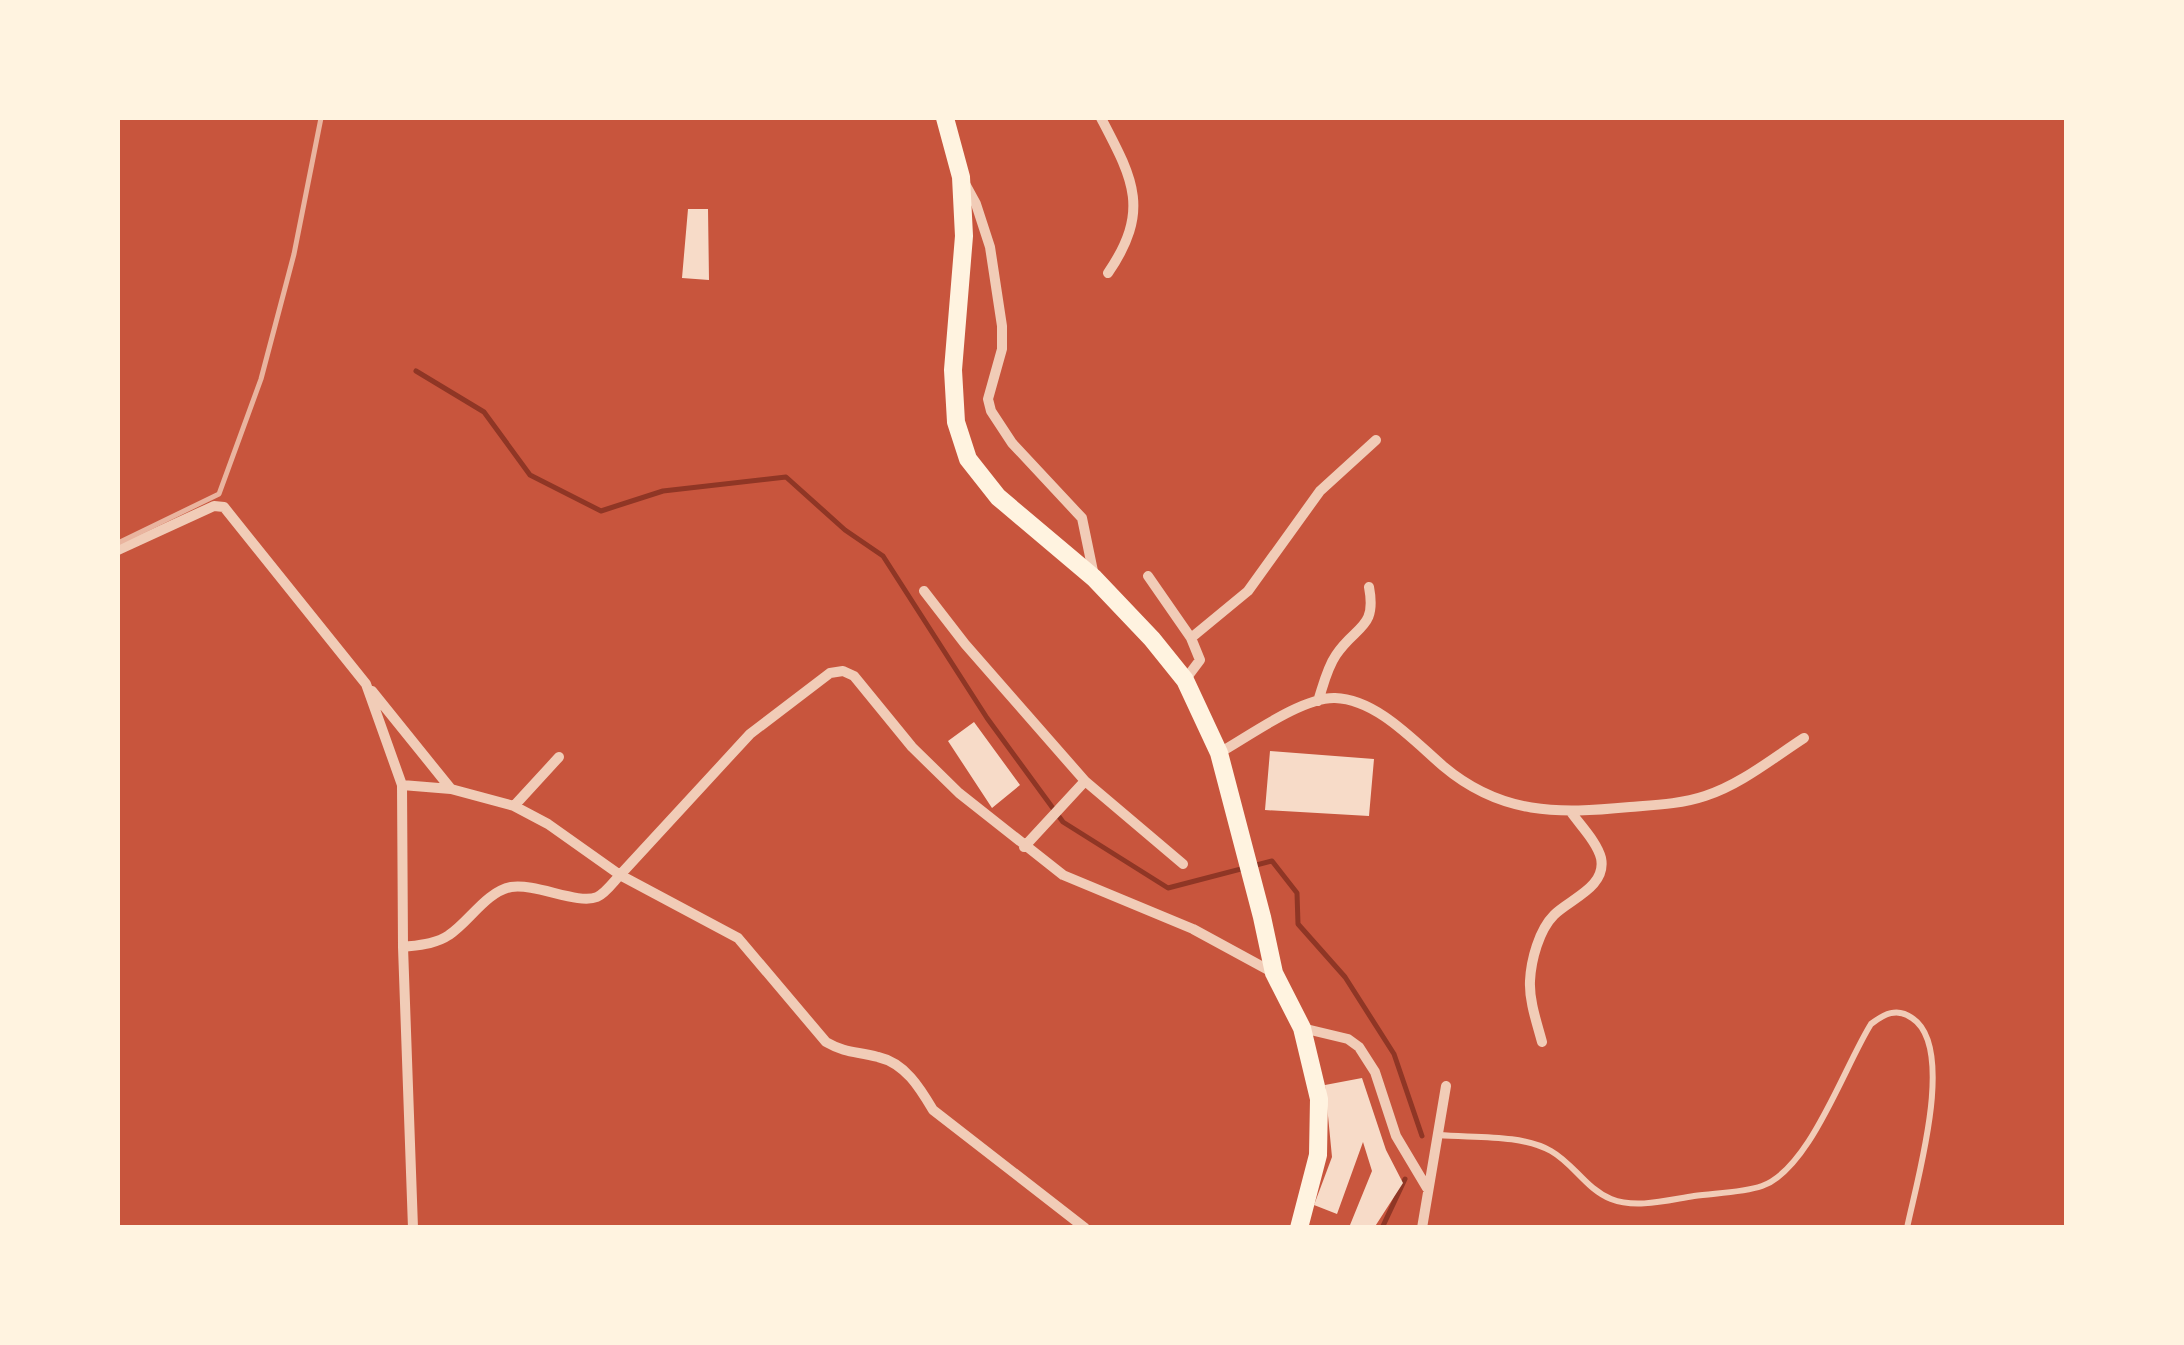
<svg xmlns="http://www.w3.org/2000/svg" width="2184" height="1345" font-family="Commissioner,sans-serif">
  <rect width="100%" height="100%" fill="#c8553d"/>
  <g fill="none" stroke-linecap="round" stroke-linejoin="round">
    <path stroke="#8f3625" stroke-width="5" d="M416 371 484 412 530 475 601 511 663 491 786 477 845 530 883 556 987 718 1063 822 1168 888 1272 861 1297 893 1298 924 1345 977 1394 1054 1422 1136
      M1382 1228 1405 1179"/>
  </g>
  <path fill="#f7dbc8" d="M688 209H708L709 280 682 278Z
    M974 722 1020 785 992 808 948 741Z
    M1270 751 1374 759 1369 816 1265 810Z
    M1362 1078 1386 1150 1403 1183 1374 1228 1350 1225 1372 1171 1363 1142 1337 1214 1314 1205 1332 1157 1325 1085Z"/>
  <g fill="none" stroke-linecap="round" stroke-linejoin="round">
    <path stroke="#f1ccb7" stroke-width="6" d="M1439 1135C1473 1138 1521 1134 1551 1151 1574 1164 1586 1189 1611 1199 1636 1209 1668 1200 1694 1196 1715 1193 1741 1193 1762 1186 1810 1169 1844 1067 1871 1024 1884 1014 1897 1007 1912 1018 1957 1047 1916 1183 1907 1228"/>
    <path stroke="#f1ccb7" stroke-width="10" d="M1101 118C1133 179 1151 210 1108 273
      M964 182 976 204 990 247 1002 326V349L988 399 991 411 1012 443 1082 518 1094 576
      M118 550 214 506 224 507 366 684 402 785 403 947 413 1228
      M1148 576 1191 638 1200 660 1185 680
      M924 591 965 644 1085 781 1183 864
      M1191 638 1248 591 1320 491 1376 440
      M372 691 451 789 402 785
      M1318 701C1323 686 1327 668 1336 655 1356 625 1377 629 1369 587
      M1219 753C1248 737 1302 697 1335 698 1376 699 1414 741 1443 766 1501 815 1558 814 1630 807 1655 805 1681 804 1705 796 1740 785 1773 758 1804 738
      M514 806 559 757
      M1024 847 1085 781
      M403 947C419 945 436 944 449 935 469 922 486 892 511 887 536 883 578 905 597 897 606 893 614 881 620 875L548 824 514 806 451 789
      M1302 1028 1348 1039 1359 1047 1375 1072 1396 1136 1427 1188
      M1542 1042C1537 1023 1529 1001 1530 981 1531 960 1539 930 1554 915 1570 899 1607 887 1601 858 1597 842 1580 825 1571 812
      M1085 1228 933 1110C920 1088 905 1063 878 1057 856 1051 847 1054 826 1042L738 938 620 875 750 734 830 673 843 671 854 676 912 747 959 793 1063 875 1193 929 1274 973
      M1422 1228 1446 1086"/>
    <path stroke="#fff3e0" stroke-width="18" d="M945 118 961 177 964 236 953 370 956 422 968 459 998 497 1094 578 1152 639 1185 680 1219 753 1262 917 1274 973 1302 1028 1319 1099 1318 1155 1299 1228"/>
    <path stroke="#e9b49f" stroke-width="5" d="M118 543 219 494 261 379 294 254 321 118"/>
  </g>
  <rect width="2184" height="1345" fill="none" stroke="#fff3e0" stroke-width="240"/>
</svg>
